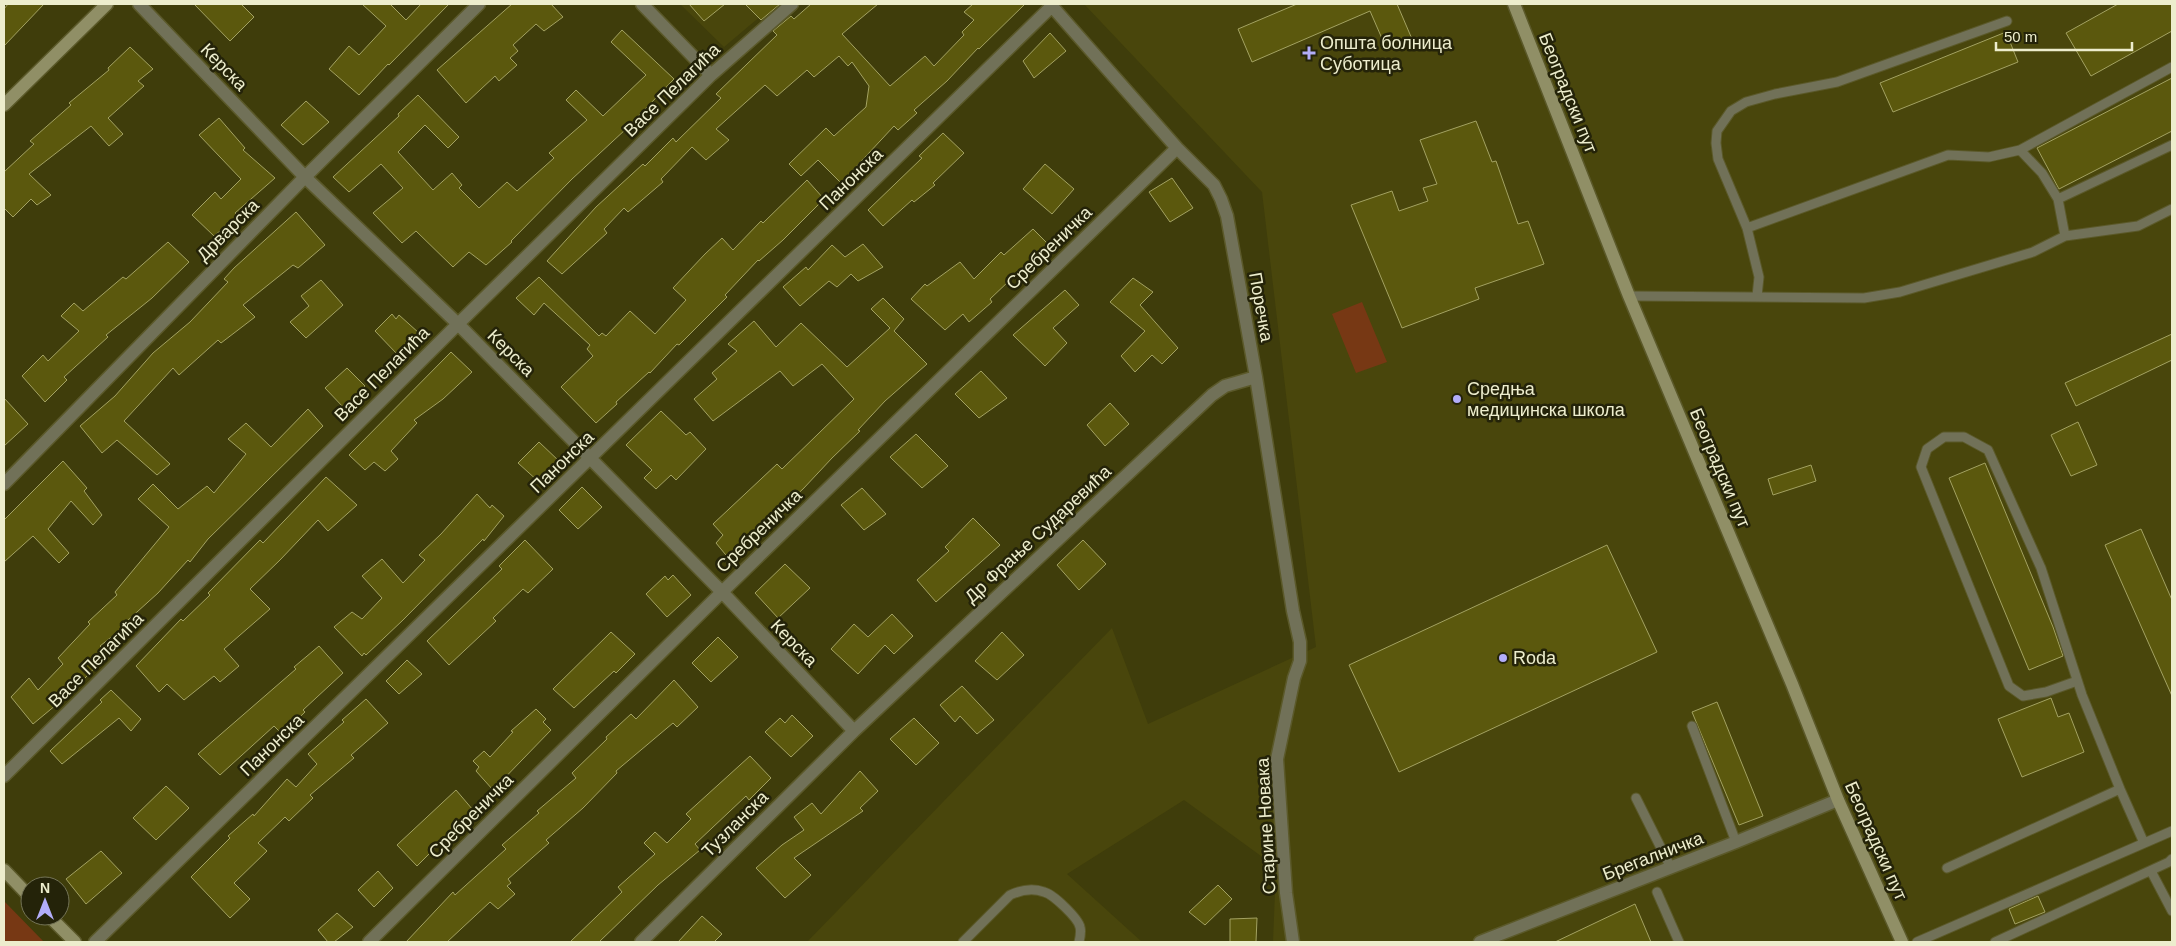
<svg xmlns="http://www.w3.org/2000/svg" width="2176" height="946" font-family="Helvetica,sans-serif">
  <rect width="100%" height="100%" fill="#3f3d0b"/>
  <path fill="#49460c" d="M680 4H775L724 47Z
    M1084 4H2172V942H1273L1276 867 1184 800 1067 874 1142 942H807L1112 628 1148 724 1316 647 1262 192Z"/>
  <path fill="#773814" d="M1362 302 1387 362 1356 373 1332 314Z
    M4 901 44 942H4Z"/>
  <path fill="#5b580d" stroke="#a3a262" d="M8 4H44L4 46V9Z
    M194 4H241L254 17 230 41Z
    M362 4H390L406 20 421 4H449L389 65 388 64 359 95 329 69 349 46 359 55 386 26Z
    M512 4H551L563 17 544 31 536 24 513 45 518 51 510 58 517 65 499 81 495 76 466 103 437 70Z
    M689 4H725L704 21Z
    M745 4H780L761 20Z
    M811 4H878L842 34 890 86 925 56 934 66 964 35 962 32 974 20 964 12 973 4H1025L979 49 978 48 947 81 914 110 917 113 898 130 894 126 841 183 818 160 801 176 789 164 826 128 834 136 866 107 869 86 852 62 848 66 839 56 814 77 807 70 777 96 765 85 716 129 729 140 706 160 692 147 661 179 663 182 628 212 624 208 604 229 607 233 562 274 547 261 596 207 643 164 645 166 673 138 676 142 721 98 716 94 777 35 773 31 791 16 794 19Z
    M1297 4H1397L1412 39 1387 50 1370 11 1252 62 1238 29Z
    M2118 4H2172V31L2091 76 2066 33Z
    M622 30 674 79 626 129 572 179 511 241 512 242 486 265 469 252 453 267 416 231 402 243 373 213 403 188 381 164 349 192 333 177 399 116 398 114 418 95 459 137 448 148 425 125 398 152 433 190 452 173 462 185 459 188 479 208 507 182 517 191 554 158 549 153 587 120 566 100 576 90 603 116 646 75 611 42Z
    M2006 32 2018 62 1893 112 1880 83Z
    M1050 33 1066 51 1034 78 1023 61Z
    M130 47 153 69 138 81 144 86 108 118 123 134 109 146 91 126 29 174 51 195 37 205 31 199 13 217 4 208V172L34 144 30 141 71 105 69 103 109 70 108 68Z
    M2172 78V131L2059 189 2037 148Z
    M306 101 329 122 303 145 281 125Z
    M219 118 245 148 243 150 275 178 235 213 238 216 214 236 192 215 215 192 221 199 241 179 199 135Z
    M1476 121 1492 162 1496 161 1518 224 1528 221 1544 264 1475 288 1479 299 1402 328 1351 205 1392 191 1399 211 1428 201 1423 188 1437 184 1420 140Z
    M943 133 964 153 933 183 935 185 914 202 912 200 883 226 868 210 922 158 919 156Z
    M1045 164 1074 189 1052 214 1023 189Z
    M1172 178 1193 208 1170 222 1149 192Z
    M807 180 824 199 783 240 759 261 758 260 725 295 727 297 679 345 677 344 650 373 649 372 616 402 617 404 596 423 561 387 593 356 587 349 590 345 544 303 534 315 516 298 539 277 599 336 602 333 606 336 630 311 655 334 686 300 673 288 705 254 722 238 733 250 761 221 763 223Z
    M296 212 325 245 298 268 293 265 243 305 255 317 221 343 218 340 179 375 173 368 124 421 170 464 157 475 117 440 102 453 80 426 115 396 153 353 190 322 228 282 224 279 234 268Z
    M1033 229 1048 244 990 299 992 302 969 322 963 314 945 330 911 299 925 284 927 286 960 262 974 279 1001 252 1004 255Z
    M168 242 189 262 152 298 106 335 108 337 64 377 67 380 45 402 22 376 43 355 48 361 79 331 61 316 74 303 83 311 123 277 126 279Z
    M863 244 883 267 858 281 851 274 837 287 829 281 800 306 783 287 806 267 808 270 832 245 845 257Z
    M1133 278 1153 292 1140 305 1178 348 1162 364 1152 355 1135 372 1121 356 1145 331 1110 302Z
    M321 280 343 305 306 338 290 322 309 306 301 296Z
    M1065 290 1079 305 1053 328 1067 343 1045 366 1013 335Z
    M883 298 904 319 894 331 927 364 885 401 858 430 860 431 832 458 803 489 751 536 752 538 730 560 716 543 723 535 713 524 777 464 782 469 854 399 822 364 793 386 780 371 713 421 694 399 717 379 712 373 737 351 728 344 754 321 776 347 801 323 847 367 890 328 871 309Z
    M392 314 396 319 399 315 419 333 397 354 375 331Z
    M2172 334V360L2076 406 2065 383Z
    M451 352 472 372 443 399 414 420 417 423 391 451 398 459 385 471 374 462 365 470 349 455Z
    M347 368 365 386 344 408 325 388Z
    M981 371 1007 398 979 418 955 394Z
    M4 398 28 424 4 446Z
    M1110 403 1129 424 1105 446 1087 425Z
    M308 409 323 426 208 539 190 562 188 560 158 593 127 621 129 623 100 646 108 654 63 701 62 700 33 724 11 697 29 678 38 690 63 664 58 658 90 624 88 622 117 595 115 592 169 527 138 499 153 484 178 509 207 486 214 493 246 454 228 439 246 423 271 447Z
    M661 411 686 435 690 432 706 449 676 480 671 475 656 489 644 478 652 470 626 445Z
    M2078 422 2097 465 2071 476 2051 435Z
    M916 434 948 466 922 488 890 457Z
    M539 442 560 462 539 482 518 463Z
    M63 461 87 488 84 491 102 515 93 525 71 501 48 529 69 553 59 563 33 536 4 562V520Z
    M1985 463 2053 627 2063 656 2029 670 1949 478Z
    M1811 465 1816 481 1773 495 1768 479Z
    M326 477 357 505 328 531 318 520 280 560 250 589 270 609 224 649 239 666 220 682 214 676 184 700 167 684 159 692 136 666 181 619 183 621 210 595 208 593 260 540 263 543Z
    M582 487 602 507 578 529 559 510Z
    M862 488 886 514 864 530 841 505Z
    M477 494 490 508 492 505 504 516 484 541 483 539 403 620 366 655 364 653 362 656 334 627 352 612 362 619 382 598 362 576 382 559 403 583 425 560 419 555 441 534Z
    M973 518 1000 545 936 602 917 580 949 551 945 547Z
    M2141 529 2172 600V696L2105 545Z
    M525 540 553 569 528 593 523 589 493 618 496 621 449 665 427 641 502 569 499 566Z
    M1083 540 1106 564 1079 590 1057 565Z
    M1607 545 1657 652 1399 772 1349 665Z
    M785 564 810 588 778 618 755 593Z
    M673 575 691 595 667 617 646 594 665 576 668 580Z
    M892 614 913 636 894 654 885 645 858 674 831 649 854 624 868 637Z
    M611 632 635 654 616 673 614 671 574 708 553 689Z
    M1002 632 1024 655 997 680 975 661Z
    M718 637 738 657 711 682 692 663Z
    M319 646 343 673 303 710 305 712 282 734 274 726 220 775 198 754 296 669 294 667Z
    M407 660 422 674 399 694 386 681Z
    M674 680 698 707 677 727 673 723 616 771 617 773 583 808 546 840 549 843 508 879 511 883 507 886 515 894 498 909 490 902 447 942H406L453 892 455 895 506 849 502 845 539 813 537 811 576 778 572 773 607 739 606 737 631 714 636 719Z
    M962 686 994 720 977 734 960 716 955 722 940 705Z
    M111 690 141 719 131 731 119 718 62 764 50 751 102 702 100 700Z
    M2051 698 2058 717 2069 713 2084 752 2022 777 1998 719Z
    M366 699 388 723 351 755 354 758 310 795 313 798 289 821 285 817 258 843 267 851 234 883 250 899 230 918 191 877 230 838 228 836 253 814 254 816 287 779 296 787 317 764 308 754 344 722 342 720Z
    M1717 702 1763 816 1739 825 1692 712Z
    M536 709 546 719 543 722 551 730 493 790 476 771 479 767 473 761 484 751 490 757 513 732 511 731Z
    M792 715 813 736 791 757 765 732 780 718 785 723Z
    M914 718 939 743 916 765 890 739Z
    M750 756 771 778 749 800 746 796 695 844 700 850 658 885 599 942H570L622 892 618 887 655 854 644 843 655 832 667 843 691 819 686 814Z
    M860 771 878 791 860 808 863 811 794 858 811 875 785 898 756 868 782 845 804 830 794 817 812 803 821 814Z
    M166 786 189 808 156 840 133 818Z
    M456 790 473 810 417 866 397 845Z
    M101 851 122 873 86 904 66 879Z
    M378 871 393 888 374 907 358 890Z
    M1218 885 1232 899 1205 925 1189 912Z
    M2038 896 2045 912 2015 924 2009 909Z
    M1635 904 1651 942H1555Z
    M337 913 353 927 334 942H328L318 930Z
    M702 916 722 934 714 942H678Z
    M1257 918 1256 942H1230V919Z"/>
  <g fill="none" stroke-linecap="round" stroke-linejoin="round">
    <defs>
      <path id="lane" d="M2020 150 2042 173 2058 199 2065 236
        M2058 199 2172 145
        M1747 228 1948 155 1989 157 2020 150 2172 67
        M1629 296 1864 298 1900 292 2033 252 2065 236 2138 226 2172 209
        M1757 296 1759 277 1747 228 1718 159 1716 143 1717 131 1731 111 1746 102 1775 94 1837 82 2007 21
        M2077 681 2046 692 2023 696 2009 686 1921 467 1927 449 1944 437H1964L1988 450 2041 568 2082 695 2120 789 2144 843
        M1692 726 1736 842
        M1636 798 1671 868
        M1947 868 2120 789
        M2151 871 2172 911
        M1657 892 1679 942
        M963 942 1010 895C1021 890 1033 888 1044 892 1053 894 1078 918 1080 927 1081 931 1080 938 1079 942
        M1917 942 2172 831
        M1995 942 2169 862 2172 859"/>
      <path id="street" d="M139 4 305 177 458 324 722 592 854 731
        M642 4 711 75
        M1050 4 1177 148 1214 185 1221 199 1227 216 1256 377 1293 611 1300 642V661L1294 678 1277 759 1286 893 1293 942
        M4 484 305 177 479 4
        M4 776 458 324 711 75 792 4
        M95 942 1052 6
        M369 942 722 592 1177 148
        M641 942 854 731 1212 395 1225 386 1256 377
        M1480 942 1736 842 1838 800"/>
      <path id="secondary" d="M1514 4 1629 296 1792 684 1838 800 1902 942
        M4 105 107 4
        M4 870 30 897
        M49 916 75 942"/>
    </defs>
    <use href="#lane" stroke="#5b592a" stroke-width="11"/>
    <use href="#street" stroke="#5b592a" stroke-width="15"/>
    <use href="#secondary" stroke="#5b592a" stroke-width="15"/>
    <use href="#lane" stroke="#717158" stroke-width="9"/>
    <use href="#street" stroke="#717158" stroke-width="12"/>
    <use href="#secondary" stroke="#908f66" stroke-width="12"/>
  </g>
  <g fill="#b2adf9" stroke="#242309" stroke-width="2">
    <path d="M1306.5 45.5h5v5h5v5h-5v5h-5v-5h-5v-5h5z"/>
    <circle cx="1457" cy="399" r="5"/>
    <circle cx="1503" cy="658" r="5"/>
  </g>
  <g text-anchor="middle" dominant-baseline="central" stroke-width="5" stroke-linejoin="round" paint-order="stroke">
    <g font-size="18" fill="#ededcd" stroke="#242309" text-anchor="start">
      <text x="1320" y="43">Општа болница<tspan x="1320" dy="21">Суботица</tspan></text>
      <text x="1467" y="389">Средња<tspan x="1467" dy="21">медицинска школа</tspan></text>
      <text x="1513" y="658">Roda</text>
    </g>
    <g font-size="18" fill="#ededcd" stroke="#242309">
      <text transform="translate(224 67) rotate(46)">Керска</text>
      <text transform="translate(672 90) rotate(-44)">Васе Пелагића</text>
      <text transform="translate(1568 93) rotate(68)">Београдски пут</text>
      <text transform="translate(851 179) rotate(-44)">Панонска</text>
      <text transform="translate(228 230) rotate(-45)">Дрварска</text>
      <text transform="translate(1049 248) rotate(-44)">Сребреничка</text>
      <text transform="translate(1261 307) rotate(80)">Поречка</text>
      <text transform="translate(511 353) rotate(45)">Керска</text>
      <text transform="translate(382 374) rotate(-45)">Васе Пелагића</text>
      <text transform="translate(562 462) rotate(-44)">Панонска</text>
      <text transform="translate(1720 468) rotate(67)">Београдски пут</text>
      <text transform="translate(759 531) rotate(-44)">Сребреничка</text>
      <text transform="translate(1038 534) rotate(-43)">Др Фрање Сударевића</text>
      <text transform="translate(794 643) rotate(46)">Керска</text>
      <text transform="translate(96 660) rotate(-45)">Васе Пелагића</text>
      <text transform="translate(272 745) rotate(-44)">Панонска</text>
      <text transform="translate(471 816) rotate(-45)">Сребреничка</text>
      <text transform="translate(735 824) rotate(-45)">Тузланска</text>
      <text transform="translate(1266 826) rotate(-93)">Старине Новака</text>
      <text transform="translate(1876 841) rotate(66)">Београдски пут</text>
      <text transform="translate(1653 856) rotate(-21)">Брегалничка</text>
    </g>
  </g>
  <rect width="2176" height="946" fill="none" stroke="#ededcd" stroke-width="10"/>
  <g transform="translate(45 901)"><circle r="24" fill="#242309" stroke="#747457"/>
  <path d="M0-4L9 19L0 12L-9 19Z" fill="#b2adf9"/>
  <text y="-8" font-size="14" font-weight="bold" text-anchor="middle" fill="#ededcd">N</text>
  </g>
  <path d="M1996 42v8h136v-8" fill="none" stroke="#ededcd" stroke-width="2.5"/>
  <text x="2004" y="42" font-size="15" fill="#ededcd" stroke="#242309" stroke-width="4" paint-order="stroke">50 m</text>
</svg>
